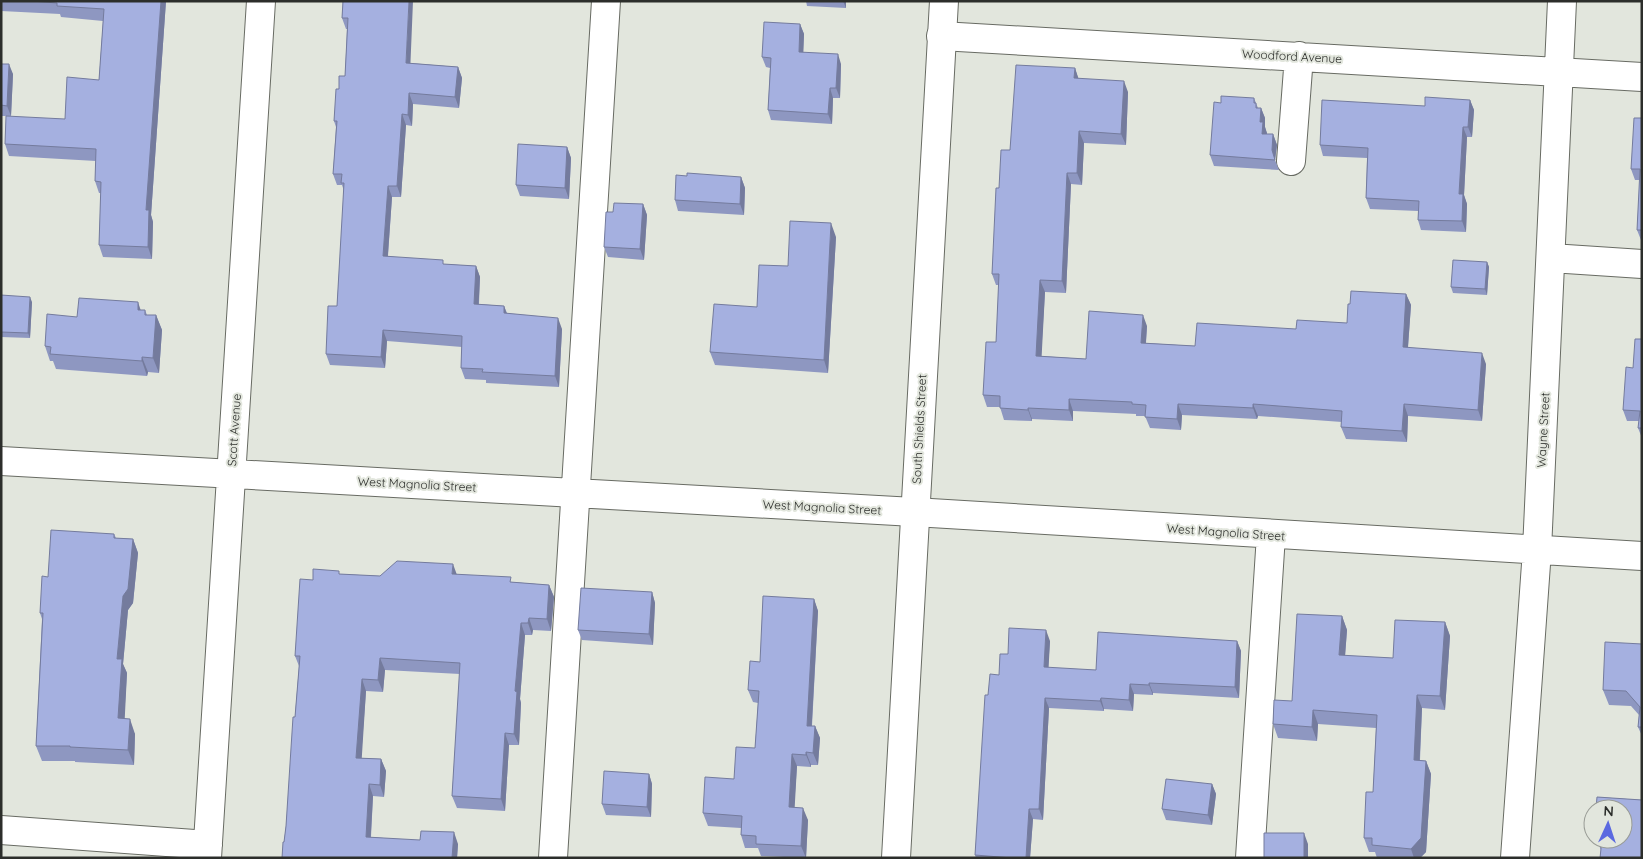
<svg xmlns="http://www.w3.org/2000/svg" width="1643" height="859" font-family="Quicksand,sans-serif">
  <rect width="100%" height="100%" fill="#e2e6dd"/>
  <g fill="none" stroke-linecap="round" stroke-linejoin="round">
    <defs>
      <path id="minor" d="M941 36 1642 77
        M1291 161 1299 56
        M1551 258 1642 264
        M1 461 914 512 1642 556
        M1 830 208 845
        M207 858 261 1
        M553 858 606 1
        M1250 858 1271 535
        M1515 858 1537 550 1562 1"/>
      <path id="major" d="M896 858 944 1"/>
    </defs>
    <use href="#minor" stroke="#686b63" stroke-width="30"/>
    <use href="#major" stroke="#686b63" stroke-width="30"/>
    <use href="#minor" stroke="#fff" stroke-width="28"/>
    <use href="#major" stroke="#fff" stroke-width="28"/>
  </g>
  <path fill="#8e97c1" d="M1 1H166L151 215 153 222 152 259 103 257 99 245 101 193H99L95 181 96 161 9 156 5 144 65 119 99 80 103 21 61 17 60 14 1 11Z
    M343 1 410 63 458 67 462 78 459 108 413 104 412 126 406 125 401 197H392L388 256 444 264 476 266 480 277 479 304 504 306 507 313 562 329 559 387 486 383V380L465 379 461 368 462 347 387 341 385 368 330 365 326 354 337 306 344 191 342 185H337L333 174 336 127 334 121 339 89 345 76 347 29H346L342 18Z
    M806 1H846V8L807 6Z
    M800 24 804 34 803 52 841 64 840 98H833L832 124 771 120 768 110 770 68 766 67 762 57Z
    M1 64 13 74 11 116H1Z
    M1075 68 1078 78 1128 92 1126 145 1084 143 1082 185 1071 184 1066 293 1045 292 1041 356 1086 359 1147 326 1146 343 1195 346 1296 329 1347 323 1350 304 1406 294 1411 305 1408 348 1486 364 1482 421 1408 416 1407 442 1346 439 1341 427 1342 422 1258 416 1257 419 1182 415 1181 430 1150 428 1145 416H1136V414L1073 411V421L1032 419V421L1004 420 1000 407H987L983 395 996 342 999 285H996L992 274 999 188Z
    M1254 98 1258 108H1261L1265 118V127L1267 134H1273L1277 145 1275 160 1279 170 1214 166 1210 155 1221 103Z
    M1470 100 1474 110 1472 137H1467L1464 195 1467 204 1466 232 1421 230 1418 220V211L1370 209 1366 198 1367 158 1323 156 1320 145 1425 106Z
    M1642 118V241L1641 240 1637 230 1640 180H1635L1631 169Z
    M567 147 571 158 569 199 520 196 516 185Z
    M741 177 745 188 744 215 678 211 675 200Z
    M643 204 647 215 644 260 608 257 604 247 613 212Z
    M836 237 828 373 715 365 710 352 757 307 788 266Z
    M1487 262 1489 267 1487 295 1453 293 1451 287Z
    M1 295 32 302 30 338 1 337Z
    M141 310H145L147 315H156L162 330 159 373 148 372 147 376 56 369 53 361H50L45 346 77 317Z
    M1642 339V438L1638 428 1639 421H1627L1623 410 1633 368Z
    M114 534 116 538 133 539 138 553 133 603 128 610 123 664 127 673 124 719 135 734 134 765 75 762V761H42L36 746 42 619 40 613 48 577Z
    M340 574 380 576 457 575 512 582 549 585 554 597 551 631 533 630 532 635H525L520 699 521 703 519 745H509L505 811 457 808 452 796 460 674 385 670 383 692 366 691 361 758 381 759 386 771 384 797 373 796 371 837 458 844 457 858H282L286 826 299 666 295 656 313 580Z
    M652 592 655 603 653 645 582 640 578 630Z
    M814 599 818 611 812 726H815L820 738 818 765H811V767L797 766 794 807 808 820 806 858 761 856 758 848H745L741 835V828L708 826 703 813 734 779 755 748 758 703 753 702 748 690 760 662Z
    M1342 616 1347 630 1345 656 1393 658 1445 622 1450 636 1445 710 1422 708 1420 760 1426 761 1431 774 1426 852 1420 858H1377L1375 852H1369L1364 838 1373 792 1376 728 1318 724 1317 741 1278 738 1273 724 1292 701Z
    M1050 641 1048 668 1096 670 1237 641 1241 651 1239 698 1153 693V695L1134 694 1133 711 1104 709V711L1049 708 1043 820 1033 819 1030 858H976L975 855 988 695 999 675 1008 654Z
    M1642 644V736L1638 727 1639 715 1631 706 1609 705 1603 690Z
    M649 774 652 784 651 817 606 815 602 804Z
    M1212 784 1216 794 1212 825 1166 820 1162 809Z
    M1597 797 1642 800V858H1600L1601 850 1596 839H1623V809H1596Z"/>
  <path fill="#747b9d" d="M161 1H166L151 215 153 222 152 259 148 247 146 210Z
    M409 1H413L410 74 406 63Z
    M843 1H846V8Z
    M800 24 804 34 803 62 799 52Z
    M838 54 841 64 840 98 836 88Z
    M9 64 13 74 11 116 7 106Z
    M458 67 462 78 459 108 455 97Z
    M1075 68 1079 80 1074 78Z
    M1124 81 1128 92 1126 145 1121 134Z
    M830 88 833 98 832 124 828 114Z
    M409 93 413 104 412 126 408 115Z
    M1470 100 1474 110 1472 137 1468 127Z
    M1261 108 1265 118V127L1267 133 1266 144 1262 134 1260 122Z
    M402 114 406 125 401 197 397 186Z
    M1463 127 1467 137 1464 195 1467 204 1466 232 1462 221 1459 194Z
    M1079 131 1084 143 1082 185 1077 173Z
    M1273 134 1277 145 1275 160 1272 150Z
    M567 147 571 158 569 199 565 188Z
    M1067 173 1071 184 1066 293 1062 281Z
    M741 177 745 188 744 215 740 204Z
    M388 186 392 197 387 267 383 256Z
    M643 204 647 215 644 260 640 249Z
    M831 223 836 237 828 373 824 360Z
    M1487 262 1489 267 1487 295 1485 289Z
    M476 266 480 277 478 315 474 304Z
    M1040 280 1045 292 1041 368 1036 356Z
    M1406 294 1411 305 1407 359 1403 347Z
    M30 297 32 302 30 338 28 333Z
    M138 302 143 317 138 310Z
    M504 306 508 317 504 313Z
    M156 315 162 330 159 373 153 358Z
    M1143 315 1147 326 1145 354 1141 343Z
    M558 318 562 329 559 387 555 376Z
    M383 330 387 341 385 368 381 357Z
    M1482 353 1486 364 1482 421 1478 410Z
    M142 357 148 372 147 376 142 361Z
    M1069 399 1073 411V421L1069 410Z
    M1178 404 1182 415 1181 430 1177 419Z
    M1253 404 1258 416 1257 419 1253 408Z
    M1404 404 1408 416 1407 442 1402 431Z
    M1028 408 1032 419V421L1028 410Z
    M133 539 138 553 133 603 128 610 123 664 127 673 124 733 118 718 117 659 123 596Z
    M453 564 457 575 452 574Z
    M549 585 554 597 551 631 547 619Z
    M652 592 655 603 653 645 649 634Z
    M814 599 818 611 811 738 807 726Z
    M1342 616 1347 630 1344 669 1339 655Z
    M529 618 533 630 532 635 528 623Z
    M1445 622 1450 636 1445 710 1440 696Z
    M521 623 525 635 520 699 521 703 519 745 514 734 515 691Z
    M1046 630 1050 641 1048 678 1044 667Z
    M1237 641 1241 651 1239 698 1235 687Z
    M380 658 385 670 383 692 378 680Z
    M362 679 366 691 361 770 356 758Z
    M1149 683 1153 693V695L1149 685Z
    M1130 684 1134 694 1133 711 1129 700Z
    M1417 695 1422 708 1419 774 1414 760Z
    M1045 698 1049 708 1043 820 1039 809Z
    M1101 698 1104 709V711L1100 701Z
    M1313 710 1318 724 1317 741 1312 727Z
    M130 719 135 734 134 765 128 750Z
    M815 726 820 738 818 765 813 753Z
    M505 733 509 745 505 811 501 799Z
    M806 752 811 765V767L806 755Z
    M792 754 797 766 794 819 789 807Z
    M381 759 386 771 384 797 380 785Z
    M1426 761 1431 774 1426 852 1420 858H1414L1411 849Z
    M649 774 652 784 651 817 647 807Z
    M369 784 373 796 370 849 366 837Z
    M1212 784 1216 794 1212 825 1208 815Z
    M803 808 808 820 806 858 801 846Z
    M1029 809 1033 819 1030 858H1026Z
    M454 832 458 844 457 858H452Z
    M1304 833 1308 844V858H1304Z"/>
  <path fill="#a5b0e0" stroke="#747b9d" d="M31 1H161L146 210H149L148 247 99 245 101 182 95 181 96 149 5 144 6 116 65 119 67 77 99 80 104 9 57 6V3Z
    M343 1H409L406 63 458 67 455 97 409 93 408 115 402 114 397 186H388L383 256 443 260V264L476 266 474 304 504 306V313L558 318 555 376 482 372 483 369 461 368 462 336 383 330 381 357 326 354 328 306H337L344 183H341L342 174H333L337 121H334L336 89H339V76H345L348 18H342Z
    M764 22 800 24 799 52 838 54 836 88H830L828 114 768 110 771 58 762 57Z
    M1 64H9L7 106 1 105Z
    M1016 65 1075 68 1074 78 1124 81 1121 134 1079 131 1077 173H1067L1062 281 1040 280 1036 356 1086 359 1089 311 1143 315 1141 343 1195 346 1197 323 1296 329 1297 320 1347 323 1348 304H1350L1351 291 1406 294 1403 347 1482 353 1478 410 1404 404 1402 431 1341 427 1342 411 1253 404V408L1178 404 1177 419 1145 417 1146 405 1132 404V402L1069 399V410L1028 408V410L1000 408V396L983 395 986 342H996L999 274H992L996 188H999L1001 150H1010Z
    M1221 96 1254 98V103H1256V108H1261L1260 122H1263L1262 134H1273L1272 150 1275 160 1210 155 1214 102 1221 103Z
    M1425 97 1470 100 1468 127H1463L1459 194H1463L1462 221 1418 220 1419 201 1366 198 1368 148 1320 145 1322 100 1425 106Z
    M1634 118H1642V230H1637L1640 169H1631Z
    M518 144 567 147 565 188 516 185Z
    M687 173 741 177 740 204 675 200 676 175 687 176Z
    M614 203 643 204 640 249 604 247 606 212H613Z
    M790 221 831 223 824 360 710 352 714 304 757 307 759 265 788 266Z
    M1453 260 1487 262 1485 289 1451 287Z
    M1 295 30 297 28 333 1 332Z
    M79 298 138 302V310H145V315H156L153 358 142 357V361L50 354 51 347 45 346 47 314 77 317Z
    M1635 339H1642V428H1638L1640 411 1623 410 1626 367 1633 368Z
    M51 530 114 534V538L133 539 128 589 123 596 117 659H122L118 718 130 719 128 750 70 747V746H36L43 613H40L42 576 48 577Z
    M397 561 453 564 452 574 511 577 510 582 549 585 547 619 529 618 528 623H521L515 691 517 692 514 734 505 733 501 799 452 796 460 663 380 658 378 680 362 679 356 758 381 759 380 785 369 784 366 837 420 840 421 831 454 832 452 858H282L283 842H284L286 826 293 717H295L300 656H295L300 579 313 580V569L339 571V574L380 576Z
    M581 588 652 592 649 634 578 630Z
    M763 596 814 599 807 726H815L813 753 806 752V755L792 754 789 807 803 808 801 846 756 844V836L741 835 742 816 703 813 705 777 734 779 736 747 755 748 759 691 748 690 750 661 760 662Z
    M1297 614 1342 616 1339 655 1393 658 1395 620 1445 622 1440 696 1417 695 1414 760 1426 761 1421 838 1411 849 1372 845V838H1364L1366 792H1373L1377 715 1313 710 1312 727 1273 724 1274 700 1292 701Z
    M1009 628 1046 630 1044 667 1096 670 1098 632 1237 641 1235 687 1149 683V685L1130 684 1129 700 1101 698 1100 701 1045 698 1039 809H1029L1026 858H1012L975 855 985 695H988L990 674 999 675 1000 654H1008Z
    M1605 642 1642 644V727H1638L1640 707 1626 691 1603 690Z
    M604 771 649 774 647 807 602 804Z
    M1166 779 1212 784 1208 815 1162 809Z
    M1597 797 1642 800V858H1600L1602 839H1623V809H1596Z
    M1264 833H1304V858H1264Z"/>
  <g text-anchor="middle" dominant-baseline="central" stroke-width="4" stroke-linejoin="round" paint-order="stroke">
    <g font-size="12" fill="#2c2e2b" stroke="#e2e6dd">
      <text transform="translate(1292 56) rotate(3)">Woodford Avenue</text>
      <text transform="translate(919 429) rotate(-87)">South Shields Street</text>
      <text transform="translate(234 430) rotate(-86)">Scott Avenue</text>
      <text transform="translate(1543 430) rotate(-87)">Wayne Street</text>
      <text transform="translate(417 484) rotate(3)">West Magnolia Street</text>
      <text transform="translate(822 507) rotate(3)">West Magnolia Street</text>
      <text transform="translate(1226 532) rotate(4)">West Magnolia Street</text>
    </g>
  </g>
  <rect width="1643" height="859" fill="none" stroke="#2c2e2b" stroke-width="5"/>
  <g transform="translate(1608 824) rotate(3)"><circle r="24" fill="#e2e6dd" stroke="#999c96"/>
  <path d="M0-4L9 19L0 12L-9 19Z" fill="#5b69e0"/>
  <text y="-8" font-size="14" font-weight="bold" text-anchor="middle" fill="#2c2e2b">N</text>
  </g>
</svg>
